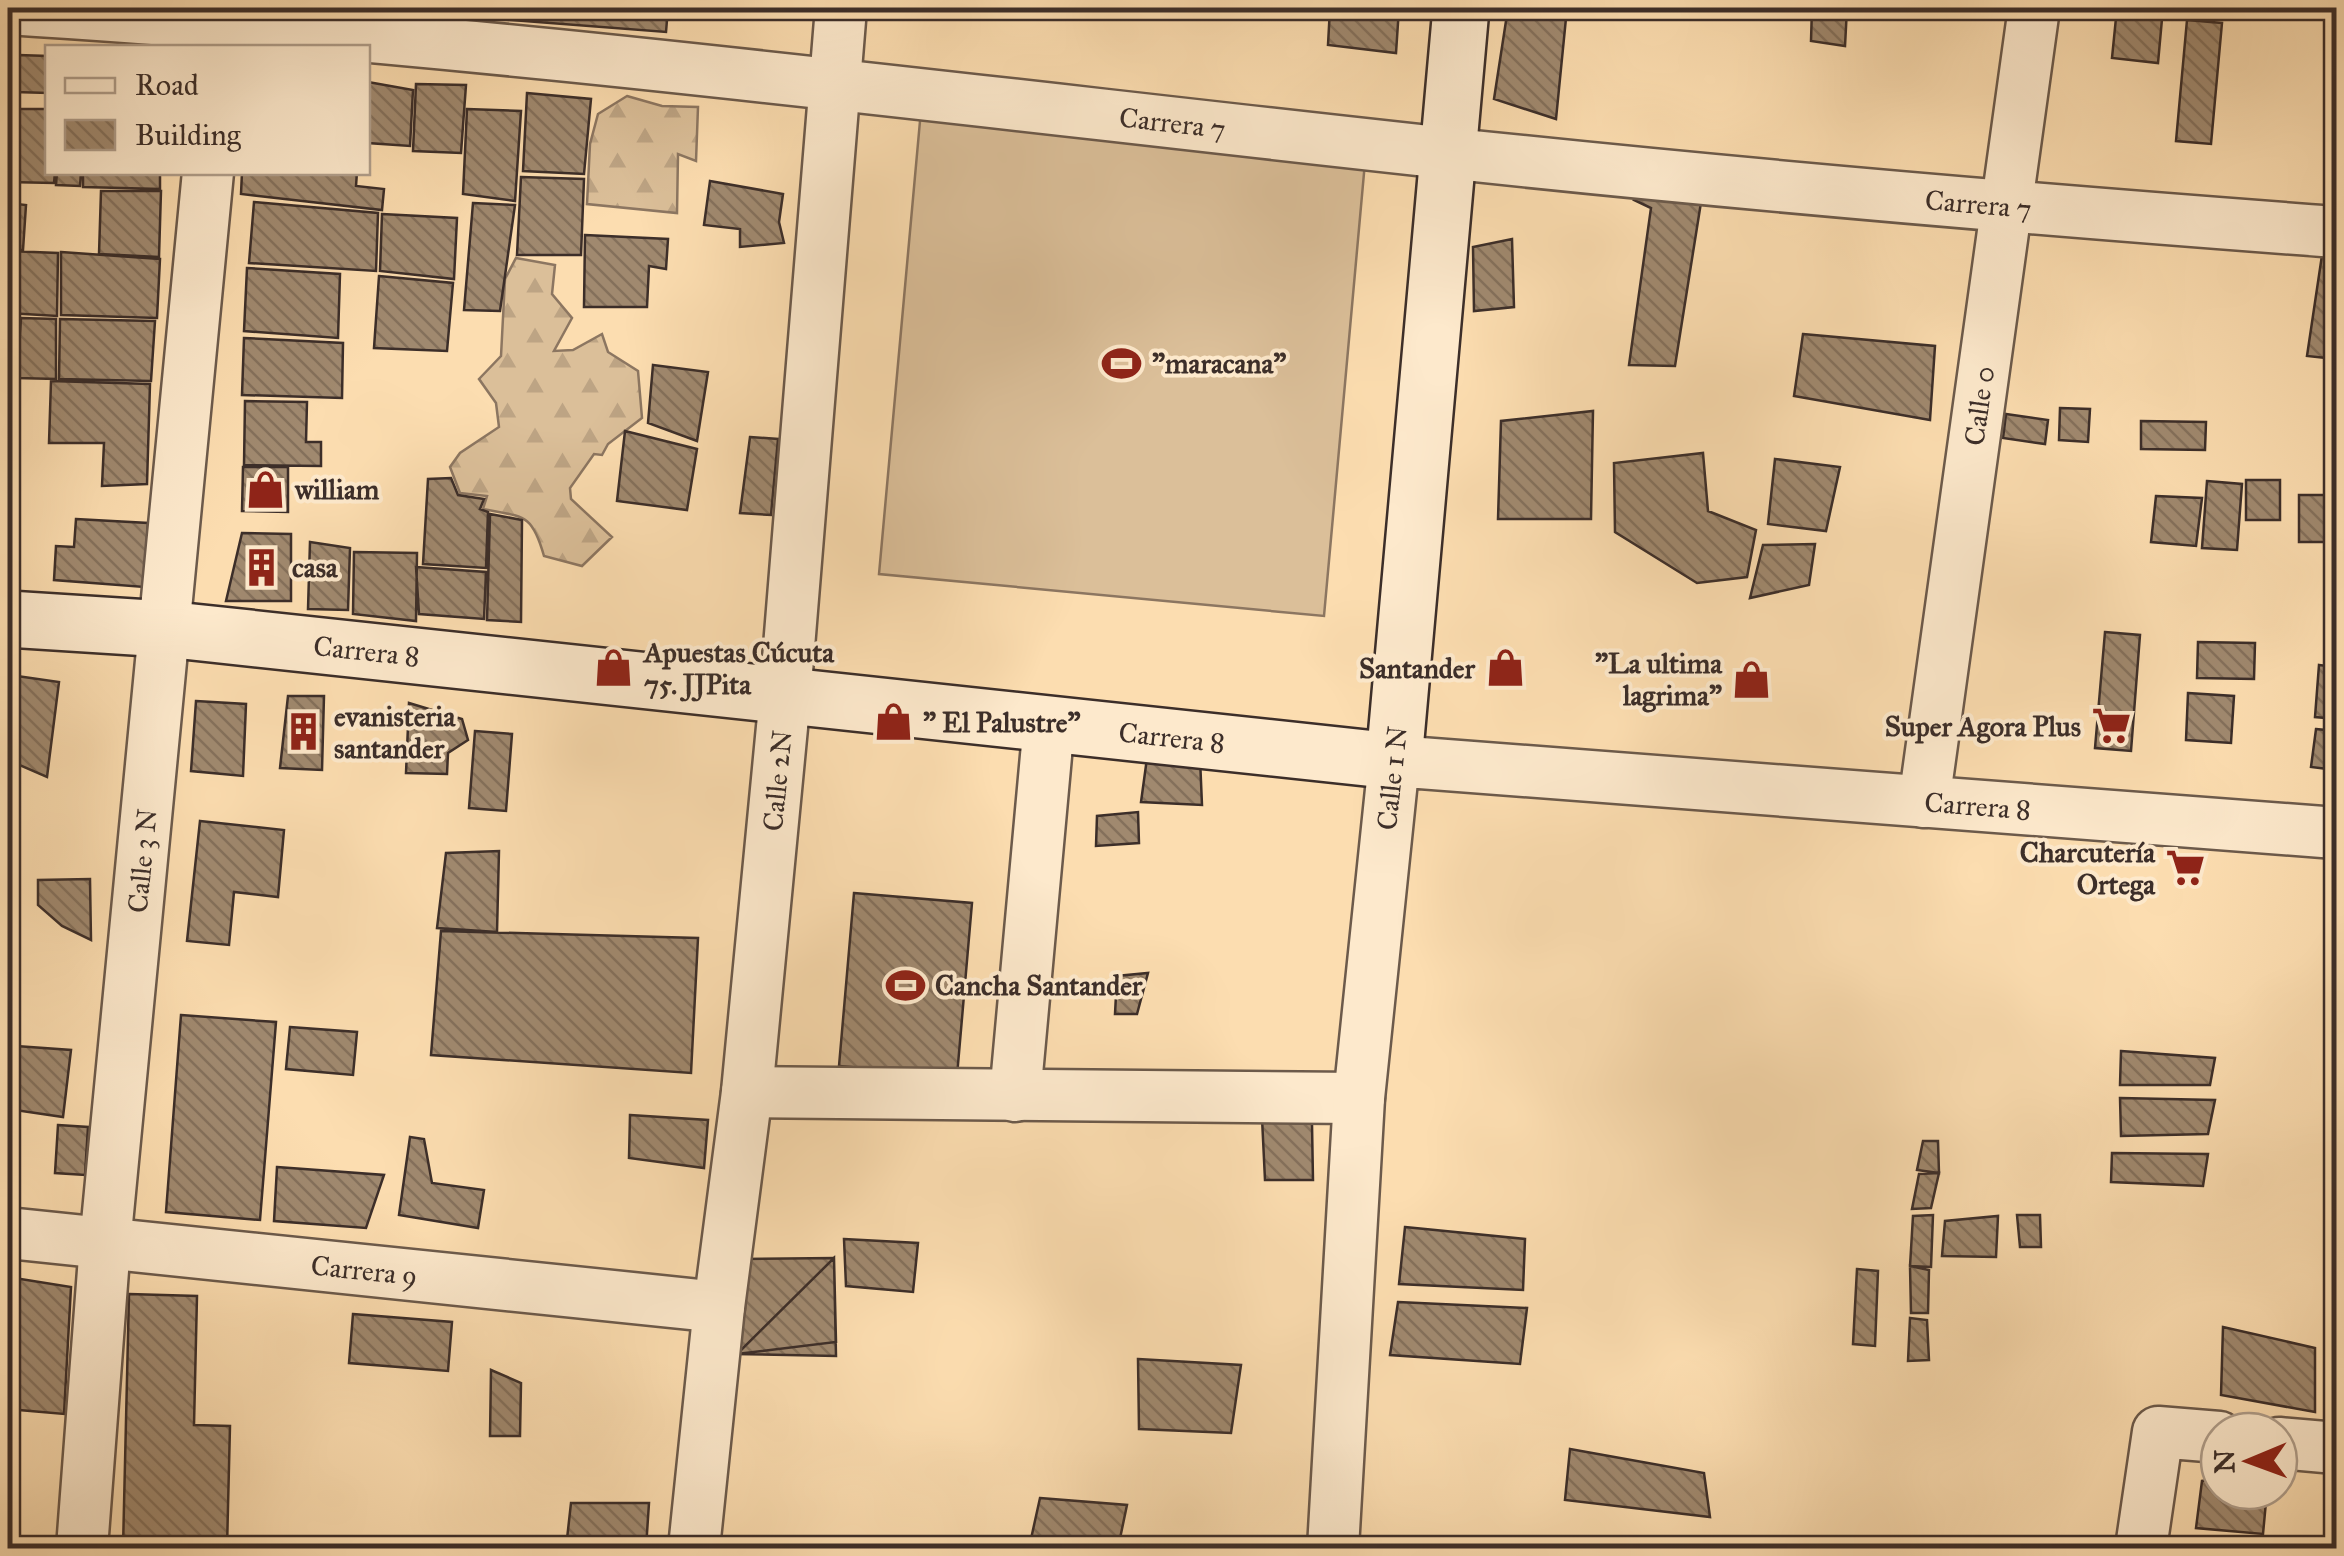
<svg xmlns="http://www.w3.org/2000/svg" width="2344" height="1556" font-family="'IM FELL Great Primer',serif">
  <defs>
    <pattern id="forest-firs" width="22" height="20" patternUnits="userSpaceOnUse" patternTransform="scale(2.5)"><rect width="22" height="20" fill="#dbbf99"/><path d="M5 1l3.5 6h-7zM16 11l3.5 6h-7z" fill="#bda484"/></pattern>
    <pattern id="building-back-hatch" width="6" height="6" patternUnits="userSpaceOnUse" patternTransform="scale(2.5)"><rect width="6" height="6" fill="#a0896f"/><path d="M-1 5l2 2M0 0l6 6M5-1l2 2" fill="none" stroke="#84705b"/></pattern>
  </defs>
  <rect width="100%" height="100%" fill="#fcddb0"/>
  <filter id="stains"><feTurbulence type="fractalNoise" baseFrequency=".002" numOctaves="4"/><feColorMatrix values="0 0 0 0 .2 0 0 0 0 .09 0 0 0 0 .02 0 0 0 .5 -.17"/></filter>
  <radialGradient id="worn" r=".72"><stop offset=".6" stop-color="#630" stop-opacity="0"/><stop offset="1" stop-color="#630" stop-opacity=".3"/></radialGradient>
  <path fill="url(#forest-firs)" stroke="#8c7661" stroke-width="2.5" d="M627 96 662 106 698 107 696 161 678 154 677 213 587 204 590 144 598 114Z
    M516 258 555 265 552 294 572 318 554 351 573 350 602 334 608 352 638 371 642 418 608 444 602 455 594 454 570 488 571 499 612 537 582 566 544 556C532 513 524 517 483 509L487 496 460 493 450 467 460 453 499 427 496 403 479 379 501 356 505 279Z"/>
  <path fill="#dbbf99" stroke="#8c7661" stroke-width="2.5" d="M921 110 1366 151 1324 616 879 574Z"/>
  <path fill="url(#building-back-hatch)" stroke="#3c2e29" stroke-width="2.5" d="M411 8H466L465 14Z
    M472 8H668L666 32 471 17Z
    M1330 8H1399L1396 53 1328 45Z
    M1508 8H1567L1556 119 1494 99Z
    M1812 8H1847L1845 46 1811 41Z
    M2117 8H2163L2158 63 2112 58Z
    M2187 20 2222 23 2211 144 2176 141Z
    M8 51H13L8 137Z
    M18 55 48 56V93L15 92Z
    M368 82 413 90 410 146 368 143Z
    M416 84 466 85 461 153 413 151Z
    M527 93 591 99 584 174 523 171Z
    M12 109H48V172H55L54 183 8 182Z
    M467 109 521 111 515 201 463 194Z
    M57 172H81L80 186 56 185Z
    M83 172H160V189L83 187Z
    M242 172H357L356 186 384 189 382 210 241 194Z
    M521 177 584 179 581 255H517Z
    M710 181 783 194 779 222 784 243 740 247V229L704 225Z
    M1641 190 1702 196 1675 366 1629 365 1651 208 1634 200Z
    M101 191H161L159 257 99 254Z
    M254 202 378 213 376 271 249 263Z
    M8 203 26 205 23 250 8 249Z
    M473 203 515 205 500 311 464 310Z
    M382 214 457 218 454 279 380 271Z
    M585 235 668 239 666 269 649 266 647 307H584Z
    M2325 235 2336 237V359L2307 356Z
    M1512 239 1514 307 1474 311 1473 247Z
    M8 251 58 253 57 316 8 313Z
    M61 252 160 259 157 318 61 315Z
    M247 268 340 274 338 338 244 331Z
    M379 276 453 283 447 351 374 348Z
    M21 318 56 319V379L17 378Z
    M60 319 155 321 151 381 59 379Z
    M8 320H17L15 365 8 364Z
    M1803 334 1935 346 1930 420 1794 396Z
    M244 338 343 343 342 398 242 395Z
    M653 365 708 372 697 441 648 423Z
    M51 381 150 384 147 484 102 486 104 443H49Z
    M245 401 307 402 306 442H321V466L244 465Z
    M2060 408 2090 409 2088 442 2059 440Z
    M1593 411 1591 519H1498L1501 421Z
    M2006 414 2048 420 2045 444 2003 438Z
    M2141 421 2206 422 2205 450 2141 449Z
    M625 431 697 449 687 510 617 501Z
    M750 437 778 439 771 515 740 513Z
    M1703 453 1708 511 1756 530 1747 577 1697 583 1615 532 1614 463Z
    M1775 459 1840 467 1826 531 1768 524Z
    M243 467H288V512L242 511Z
    M451 478 458 495 484 499 480 509 488 512 486 568 423 564 428 479Z
    M2246 480H2280V520H2246Z
    M2207 481 2242 484 2237 550 2202 548Z
    M2299 495H2335L2336 542H2299Z
    M2156 496 2202 498 2196 546 2151 542Z
    M490 514 522 520 521 622 487 620Z
    M76 519 148 523 144 587 54 580 56 546 74 547Z
    M242 533 291 534V601H226Z
    M310 542 350 548 348 610 308 609Z
    M1815 544 1809 585 1750 598 1763 545Z
    M354 552 417 553 416 621 353 614Z
    M416 567 486 572 484 619 419 614Z
    M2105 632 2140 635 2131 751 2095 748Z
    M2198 642 2255 643 2254 679 2197 678Z
    M2319 665 2336 667V719L2315 717Z
    M10 675 59 682 47 777 8 760V741L15 744 8 726Z
    M2188 693 2234 696 2231 743 2186 740Z
    M288 696H324L322 770 280 768Z
    M196 701 246 704 243 776 191 771Z
    M409 703 462 719 468 740 448 753 447 774 406 773Z
    M2316 729 2336 731V770L2311 767Z
    M475 731 512 734 506 811 469 808Z
    M1147 758H1200L1202 805 1141 802Z
    M1138 812 1139 843 1096 846 1097 816Z
    M200 821 284 830 278 897 234 892 229 945 187 941Z
    M499 851 497 932 437 928 446 853Z
    M90 879 91 940 62 926 38 905V880Z
    M854 893 972 903 957 1076 839 1066Z
    M441 931 698 938 691 1073 431 1055Z
    M1148 973 1137 1014H1115L1117 976Z
    M181 1015 276 1022 260 1220 166 1212Z
    M290 1027 357 1032 353 1075 286 1069Z
    M16 1046 71 1050 63 1117 8 1109Z
    M2121 1051 2215 1058 2210 1085H2120Z
    M2120 1098 2215 1100 2208 1134 2121 1136Z
    M630 1115 708 1120 704 1168 629 1158Z
    M1262 1118 1312 1124 1313 1180H1265Z
    M58 1125 88 1127 85 1175 55 1173Z
    M8 1129H18L15 1178H8Z
    M410 1137 424 1139 432 1183 484 1190 478 1228 399 1215Z
    M1923 1141H1938L1939 1173 1917 1170Z
    M2112 1153 2208 1154 2203 1186 2111 1182Z
    M277 1167 384 1175 366 1228 274 1221Z
    M1939 1173 1931 1208 1912 1209 1919 1174Z
    M1933 1215 1931 1267 1910 1266 1913 1216Z
    M2017 1215H2040L2041 1247H2020Z
    M1998 1216 1996 1257 1942 1256 1945 1221Z
    M1405 1227 1525 1239 1523 1290 1399 1284Z
    M844 1239 918 1243 913 1292 846 1286Z
    M834 1258 836 1356 737 1354Z
    M834 1258 836 1342 737 1354 740 1259Z
    M1910 1266 1929 1270 1928 1313H1911Z
    M1857 1269 1878 1271 1875 1346 1853 1344Z
    M8 1277 71 1287 64 1414 8 1409Z
    M129 1294 197 1296 194 1425 230 1426 227 1548H123Z
    M1398 1302 1527 1308 1520 1364 1390 1355Z
    M353 1314 452 1322 448 1371 349 1363Z
    M1910 1318 1927 1320 1929 1360 1908 1361Z
    M2223 1327 2315 1348V1412L2221 1395Z
    M1138 1359 1241 1365 1231 1433 1139 1429Z
    M491 1370 521 1383 520 1436H490Z
    M1570 1449 1704 1473 1710 1517 1565 1500Z
    M2219 1479V1491H2267L2263 1534 2196 1528 2202 1481Z
    M1040 1498 1127 1505 1118 1548H1029Z
    M571 1503H649L646 1548H566Z
    M30 1540V1548H8V1541Z"/>
  <g fill="none" stroke-linecap="round" stroke-linejoin="round">
    <defs>
      <g id="street">
        <path id="s1" d="M8 9C489 39 967 101 1446 153 1743 185 2039 210 2336 232"/>
        <path id="s2" d="M1924 802 2034 8"/>
        <path d="M747 1092 1359 1098"/>
        <path d="M1015 1096 1049 723"/>
        <path id="s3" d="M8 1233 719 1307"/>
        <path d="M2279 1443 2336 1448"/>
        <path id="s4" d="M82 1548 105 1244 208 172"/>
        <path id="s5" d="M694 1548 719 1307 747 1092 785 696 841 8"/>
        <path id="s6" d="M1333 1548 1359 1098 1394 761 2336 833"/>
        <path d="M2141 1548 2158 1432 2219 1437"/>
      </g>
      <g id="secondary">
        <path id="s7" d="M8 619 165 629 1394 761 1461 8"/>
      </g>
    </defs>
    <use href="#street" stroke="#6c5a4b" stroke-width="55"/>
    <use href="#secondary" stroke="#3c2e29" stroke-width="60"/>
    <use href="#street" stroke="#fde9cc" stroke-width="50"/>
    <use href="#secondary" stroke="#fde9cc" stroke-width="55"/>
  </g>
  <defs>
    <symbol id="stadium-bare" viewBox="-9 -9 18 18"><path d="M0-5a6.5 5 0 1 0 0 10a6.5 5 0 1 0 0-10ZM-3.5-1.8h7v3.6h-7Z" fill="#8f2418" stroke="#fde9cc" stroke-width="2.5" paint-order="stroke"/></symbol>
    <symbol id="shop-bare" viewBox="-9 -9 18 18"><path d="M-5-2.5h2.3a2.7 3.5 0 0 1 5.4 0H5L5.5 6h-11ZM-1.5-2.5h3a1.5 2.3 0 0 0-3 0Z" fill="#8f2418" stroke="#fde9cc" stroke-width="2.5" paint-order="stroke"/></symbol>
    <symbol id="building-bare" viewBox="-9 -9 18 18"><path d="M-4-6H4V6H1V3H-1V6H-4ZM-2.5-4.3h1.7v1.8h-1.7ZM.8-4.3h1.7v1.8H.8ZM-2.5-1h1.7V.8h-1.7ZM.8-1h1.7V.8H.8Z" fill="#8f2418" stroke="#fde9cc" stroke-width="2.5" paint-order="stroke"/></symbol>
    <symbol id="supermarket-bare" viewBox="-9 -9 18 18"><path d="M-6-5.5h2.5l.6 2H6L4.5 2H-2.5L-4.4-4H-6ZM-1.5 3.2a1.3 1.3 0 1 0 .1 0ZM3 3.2a1.3 1.3 0 1 0 .1 0Z" fill="#8f2418" stroke="#fde9cc" stroke-width="2.5" paint-order="stroke"/></symbol>
  </defs>
  <g fill-rule="evenodd">
    <use href="#stadium-bare" x="1094" y="336" width="55" height="55"/>
    <use href="#shop-bare" x="238" y="462" width="55" height="55"/>
    <use href="#building-bare" x="234" y="540" width="55" height="55"/>
    <use href="#shop-bare" x="586" y="640" width="55" height="55"/>
    <use href="#shop-bare" x="1478" y="640" width="55" height="55"/>
    <use href="#shop-bare" x="1724" y="652" width="55" height="55"/>
    <use href="#shop-bare" x="866" y="694" width="55" height="55"/>
    <use href="#supermarket-bare" x="2084" y="698" width="55" height="55"/>
    <use href="#building-bare" x="276" y="704" width="55" height="55"/>
    <use href="#supermarket-bare" x="2158" y="840" width="55" height="55"/>
    <use href="#stadium-bare" x="878" y="958" width="55" height="55"/>
  </g>
  <g text-anchor="middle" dominant-baseline="central" stroke-width="8" stroke-linejoin="round" paint-order="stroke">
    <g font-size="28" fill="#3c2e29" stroke="#fde9cc">
      <text stroke="none"><textPath href="#s1" startOffset="1170">Carrera 7</textPath></text>
      <text stroke="none"><textPath href="#s1" startOffset="1980">Carrera 7</textPath></text>
      <text stroke="none"><textPath href="#s2" startOffset="400">Calle 0</textPath></text>
      <text stroke="none"><textPath href="#s7" startOffset="360">Carrera 8</textPath></text>
      <text stroke="none"><textPath href="#s7" startOffset="1170">Carrera 8</textPath></text>
      <text transform="translate(1392 778) rotate(-84)">Calle 1 N</text>
      <text stroke="none"><textPath href="#s5" startOffset="772">Calle 2N</textPath></text>
      <text stroke="none"><textPath href="#s6" startOffset="1375">Carrera 8</textPath></text>
      <text stroke="none"><textPath href="#s4" startOffset="690">Calle 3 N</textPath></text>
      <text stroke="none"><textPath href="#s3" startOffset="358">Carrera 9</textPath></text>
    </g>
    <g font-size="28" font-weight="bold" fill="#3c2e29" stroke="#fde9cc" text-anchor="start">
      <text x="1152" y="363">"maracana"</text>
      <text x="295" y="489">william</text>
      <text x="292" y="567">casa</text>
      <text x="644" y="652">Apuestas Cúcuta<tspan x="644" dy="32">75. JJPita</tspan></text>
      <text x="1722" y="663" text-anchor="end">"La ultima<tspan x="1722" dy="32">lagrima"</tspan></text>
      <text x="1475" y="668" text-anchor="end">Santander</text>
      <text x="334" y="716">evanisteria<tspan x="334" dy="32">santander</tspan></text>
      <text x="923" y="722">" El Palustre"</text>
      <text x="2081" y="726" text-anchor="end">Super Agora Plus</text>
      <text x="2155" y="852" text-anchor="end">Charcutería<tspan x="2155" dy="32">Ortega</tspan></text>
      <text x="935" y="985">Cancha Santander</text>
    </g>
  </g>
  <rect width="2344" height="1556" fill="none" stroke="#fcddb0" stroke-width="40"/>
  <rect x="10" y="10" width="2324" height="1536" fill="none" stroke="#3c2e29" stroke-width="5"/>
  <rect x="20" y="20" width="2304" height="1516" fill="none" stroke="#3c2e29" stroke-width="2.5"/>
  <rect x="45" y="45" width="325" height="130" fill="#fde9cc" stroke="#b09e8b" stroke-width="2.5"/>
  <rect x="65" y="78" width="50" height="15" fill="#fde9cc" stroke="#b09e8b" stroke-width="2.5"/>
  <text x="135" y="95" font-size="30" fill="#3c2e29">Road</text>
  <rect x="65" y="120" width="50" height="30" fill="url(#building-back-hatch)" stroke="#b09e8b" stroke-width="2.5"/>
  <text x="135" y="145" font-size="30" fill="#3c2e29">Building</text>
  <g transform="translate(2249 1461) rotate(269)"><circle r="48" fill="#fde9cc" stroke="#b09e8b" stroke-width="2.5"/>
  <path d="M0-8L18 38L0 25L-18 38Z" fill="#8f2418"/>
  <text y="-15" font-size="28" font-weight="bold" text-anchor="middle" fill="#3c2e29">N</text>
  </g>
  <rect width="100%" height="100%" filter="url(#stains)"/>
  <rect width="100%" height="100%" fill="url(#worn)"/>
</svg>
